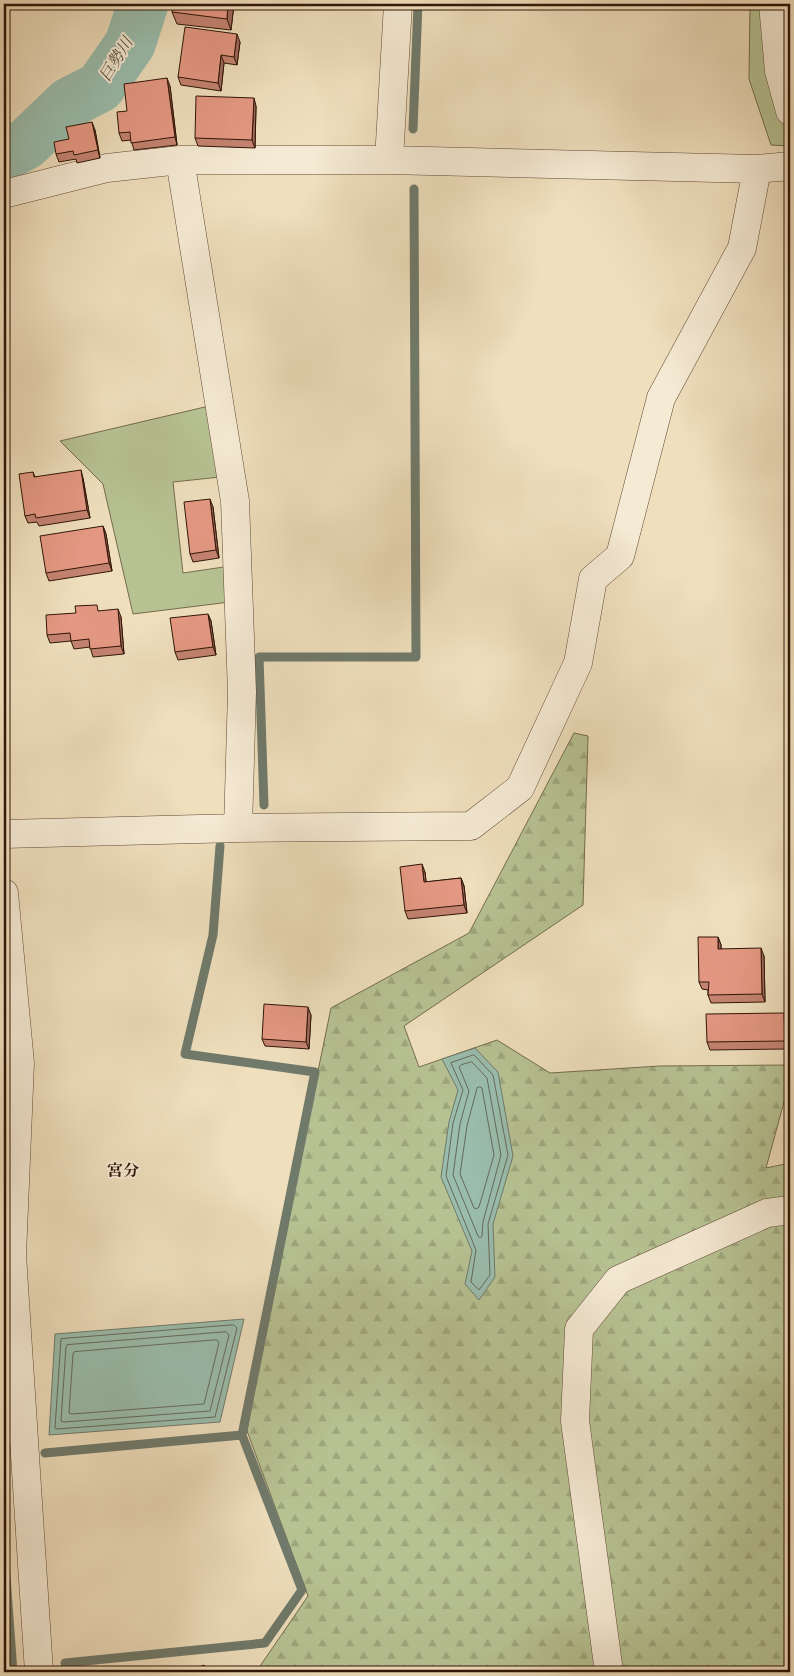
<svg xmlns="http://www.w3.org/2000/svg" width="794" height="1676" font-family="'Old Standard TT','Noto Serif JP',serif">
  <defs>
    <pattern id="forest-firs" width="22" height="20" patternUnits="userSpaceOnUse" patternTransform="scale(1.25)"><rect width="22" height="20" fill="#b7c293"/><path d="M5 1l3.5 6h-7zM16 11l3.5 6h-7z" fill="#9ea67d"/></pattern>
  </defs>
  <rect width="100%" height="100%" fill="#efdfbd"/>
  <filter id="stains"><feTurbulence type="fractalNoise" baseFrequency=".004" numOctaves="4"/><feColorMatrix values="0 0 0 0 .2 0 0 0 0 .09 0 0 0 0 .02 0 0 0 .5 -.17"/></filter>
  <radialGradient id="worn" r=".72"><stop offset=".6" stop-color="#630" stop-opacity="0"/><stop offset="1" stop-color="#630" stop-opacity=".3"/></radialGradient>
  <path fill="#b7c293" stroke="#746c4d" d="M750 4H790V146L771 145 749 79Z
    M209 406 239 475 173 482 183 573 244 564 246 600 133 614 103 484 60 441Z"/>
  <path fill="url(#forest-firs)" stroke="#746c4d" d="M574 733 588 736 583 905 404 1026 419 1067 497 1040 550 1073 660 1066 790 1065V1080L766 1168 790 1163V1672H256L308 1596 247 1431 270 1304 331 1008 469 933Z"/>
  <path fill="#9abdad" stroke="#707a6b" d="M475 1048 498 1072 513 1156 493 1224 495 1277 479 1300 465 1284 472 1251 441 1177 449 1122 458 1090 442 1059Z
    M244 1319 220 1422 49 1435 55 1334Z"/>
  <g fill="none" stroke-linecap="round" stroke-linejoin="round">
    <path stroke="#65695a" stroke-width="1" d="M474 1055 493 1075 508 1155 488 1224 490 1275 479 1290 471 1282 476 1250 446 1176 453 1123 463 1090 451 1063Z
      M472 1062 487 1078 501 1155 483 1222 482 1236 480 1238 478 1236 453 1175 460 1124 469 1091 459 1067 461 1065Z
      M480 1087 482 1088 494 1155 479 1207 476 1209 474 1208 460 1174 467 1126 477 1088Z
      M234 1325 237 1328 215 1417 57 1429 55 1428 61 1339Z
      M226 1332 229 1335 210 1411 64 1422 61 1421 66 1347 67 1345Z
      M217 1340 219 1343 204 1404 72 1414 69 1413 73 1354 74 1352Z"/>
    <path stroke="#707a6b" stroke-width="9" d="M413 129 418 4
      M264 805 259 657H416L414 189
      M45 1453 242 1435
      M4 1550 13 1672
      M65 1663 265 1643 302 1590 242 1435 315 1072 185 1054 213 935 220 846"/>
    <path stroke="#9abdad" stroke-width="51" d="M4 156 26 144 69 103 100 87 130 44 143 4"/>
    <defs>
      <path id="street" d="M773 4 779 71 790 111
        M180 160 235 501 242 692 238 828
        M389 160 398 4
        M4 194 107 168 180 160H389L757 169 790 166
        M4 834 238 828 471 826 520 788 578 663 593 579 620 556 661 398 742 248 757 169
        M4 893 20 1063 12 1255 39 1672
        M609 1672 575 1421 579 1329 618 1280 767 1213 790 1210"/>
    </defs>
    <use href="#street" stroke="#604834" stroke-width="29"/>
    <use href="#street" stroke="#f5ead4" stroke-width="28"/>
  </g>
  <path fill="#c48371" stroke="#301507" d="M234 4 231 30 177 24 172 12Z
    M240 42 237 65 224 63 221 91 181 85 178 77Z
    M170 86 177 145 134 150 131 140 122 141 119 133 127 111Z
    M256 106 255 148 198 146 195 138Z
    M95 130 100 158 77 163 76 159 59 162 56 154 69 139Z
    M33 472 35 477 83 478 90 518 39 526 37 522 28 523 25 516Z
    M213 507 219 558 193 562 190 554Z
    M103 526 106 534 112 571 49 581 46 573Z
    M99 611 121 617 124 654 93 657 90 647 74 649 71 641 50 643 47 635Z
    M208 614 211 621 216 655 178 660 175 652Z
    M425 872 426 882 461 878 464 886 467 913 408 919 405 911Z
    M718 937 721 945V949L764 956 765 1002 711 1003 708 995V990L702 989 699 982Z
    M311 1015 309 1049 265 1046 262 1039Z
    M787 1021V1049L710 1050 707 1042Z"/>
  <path fill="#a06a5c" stroke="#301507" d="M228 4H234L231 30 227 19Z
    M237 34 240 42 237 65 234 57Z
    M221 55 224 63 221 91 218 83Z
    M167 78 170 86 177 145 175 137Z
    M254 98 256 106 255 148 252 140Z
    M92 122 95 130 100 158 98 150Z
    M81 470 83 478 90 518 87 510Z
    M210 499 213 507 219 558 216 550Z
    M103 526 106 534 112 571 109 563Z
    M118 609 121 617 124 654 121 646Z
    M208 614 211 621 216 655 213 647Z
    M422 864 425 872 427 890 424 882Z
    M461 878 464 886 467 913 464 905Z
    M718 937 721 945V957L718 949Z
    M761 948 764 956 765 1002 762 994Z
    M308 1007 311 1015 309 1049 306 1042Z
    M784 1013 787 1021V1049L785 1041Z"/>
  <path fill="#e49883" stroke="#301507" d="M173 4H228L227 19 172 12Z
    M185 27 237 34 234 57 221 55 218 83 178 77Z
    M167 78 175 137 131 143 130 132 119 133 117 112 127 111 124 84Z
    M196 96 254 98 252 140 195 138Z
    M92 122 98 150 74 155 73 151 56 154 54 142 69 139 66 127Z
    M81 470 87 510 36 518 35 514 25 516 19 474 33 472 34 477Z
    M210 499 216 550 190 554 184 502Z
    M103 526 109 563 46 573 40 536Z
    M97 605 98 611 118 609 121 646 90 649 89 639 71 641 70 633 47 635 46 615 76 613 75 606Z
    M208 614 213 647 175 652 170 618Z
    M422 864 424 882 461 878 464 905 405 911 400 867Z
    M698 937H718V949L761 948 762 994 708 995 709 982H699Z
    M264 1004 308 1007 306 1042 262 1039Z
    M784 1013 785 1041 707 1042 706 1014Z
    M204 1665 207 1672H188Z"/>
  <g text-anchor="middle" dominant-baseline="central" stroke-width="4" stroke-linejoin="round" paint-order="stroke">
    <g font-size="16" font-style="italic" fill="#555041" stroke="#f5ead4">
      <text transform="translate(117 60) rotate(-58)">巨勢川</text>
    </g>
    <g font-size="16" font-weight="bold" fill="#301507" stroke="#f5ead4">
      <text x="123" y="1172">宮分</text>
    </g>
  </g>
  <rect width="794" height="1676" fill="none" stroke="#efdfbd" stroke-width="20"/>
  <rect x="5" y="5" width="784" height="1666" fill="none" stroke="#301507" stroke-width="2.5"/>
  <rect x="10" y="10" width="774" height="1656" fill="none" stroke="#301507"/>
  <rect width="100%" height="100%" filter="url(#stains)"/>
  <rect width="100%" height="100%" fill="url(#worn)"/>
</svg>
